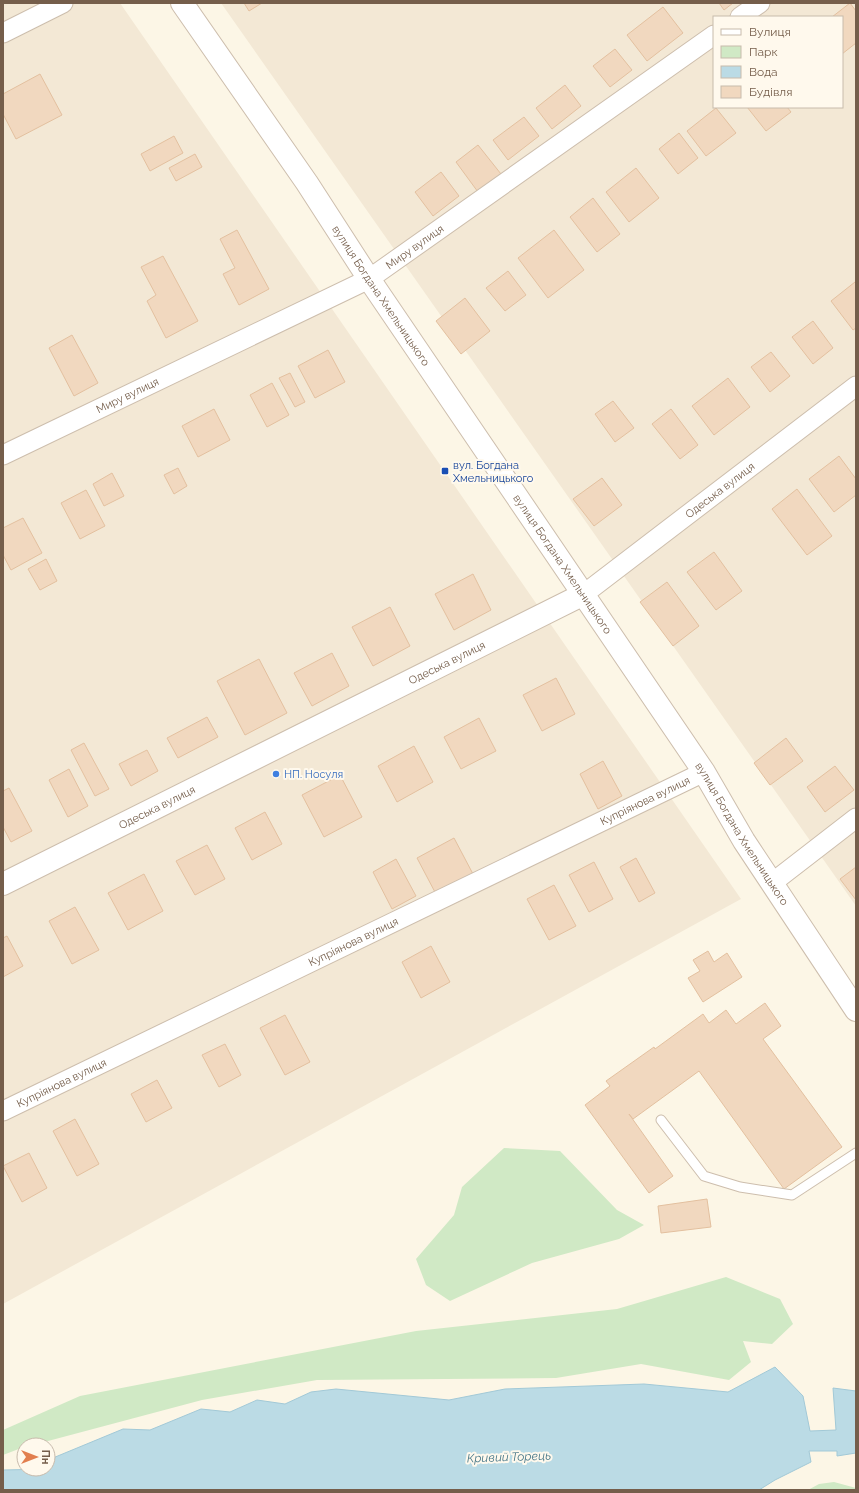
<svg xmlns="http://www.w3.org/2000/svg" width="859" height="1493" font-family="Raleway,sans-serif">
  <rect width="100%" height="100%" fill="#fcf6e6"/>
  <path fill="#f3e8d5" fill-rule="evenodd" d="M3 3H120L741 899 3 1304Z
    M221 3H856V906ZM714 17H842V107H714Z"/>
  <path fill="#d0e9c5" d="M504 1148 560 1151 617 1210 644 1225 619 1239 532 1263 450 1301 426 1285 416 1259 454 1215 462 1187Z
    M726 1277 780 1299 793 1324 772 1344 743 1341 751 1362 729 1380 641 1364 556 1378 317 1380 202 1400 33 1445H24V1447L3 1455V1430L80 1396 416 1331 617 1309Z
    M834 1482 856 1488V1490H808L819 1484Z"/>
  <path fill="#bbdbe5" stroke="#a2c9d7" d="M775 1367 803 1396 810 1431 836 1430 833 1388 856 1391V1453L837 1456V1451H809L811 1462 775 1480 759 1490H3V1470L48 1469V1460L123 1429 150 1430 201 1409 230 1412 257 1400 285 1404 311 1392 336 1389 449 1400 505 1389 644 1384 728 1392Z"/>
  <path fill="#f1d8bf" stroke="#e3c09f" d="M244 3H262L249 11Z
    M719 3H733L724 10Z
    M850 3 856 11V43L842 54V17H832Z
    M663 7 683 33 647 61 627 35Z
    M615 49 632 70 610 87 593 66Z
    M40 74 62 115 16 139 3 114V94Z
    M565 85 581 106 552 129 536 108Z
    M747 107H787L791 112 766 131Z
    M716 108 736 133 706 156 687 131Z
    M524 117 539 136 508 160 493 140Z
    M679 133 698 158 678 174 659 149Z
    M174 136 183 153 150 171 141 154Z
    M478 145 501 174 478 192 456 162Z
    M195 154 202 167 176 181 169 168Z
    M636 168 659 198 629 222 606 192Z
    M441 172 459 196 433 216 415 192Z
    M593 198 620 234 597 252 570 217Z
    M237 230 269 289 239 305 223 274 235 268 220 239Z
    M554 230 584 270 548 298 518 258Z
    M163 256 198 321 166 338 147 301 156 295 141 267Z
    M508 271 526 295 505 311 486 288Z
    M855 282 856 284V328L853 330 831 301Z
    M465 298 490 331 461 354 436 321Z
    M813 321 833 348 813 364 792 337Z
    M72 335 98 383 74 396 49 348Z
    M328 350 345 382 315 398 298 366Z
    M771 352 790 376 770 392 751 367Z
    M290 373 305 402 295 407 279 378Z
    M728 378 750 407 714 435 692 406Z
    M272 383 289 415 267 427 250 395Z
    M613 401 634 428 615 442 595 414Z
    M214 409 230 440 198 457 182 426Z
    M671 409 698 445 680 459 652 424Z
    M839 456 856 479V495L834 512 809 479Z
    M178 468 187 486 174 494 164 475Z
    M112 473 124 496 104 506 93 484Z
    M602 478 622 505 594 526 573 499Z
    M797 489 832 536 807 555 772 509Z
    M86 490 105 526 80 539 61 503Z
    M23 518 42 553 11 570 3 555V528Z
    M714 552 742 591 716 610 687 572Z
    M46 559 57 581 40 590 28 569Z
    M473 574 491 610 454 630 435 594Z
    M667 582 699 626 673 646 640 602Z
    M390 607 410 646 373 666 352 627Z
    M332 653 349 686 312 706 294 673Z
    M259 659 287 713 245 735 217 681Z
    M556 678 575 714 542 731 523 695Z
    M207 717 218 737 178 758 167 738Z
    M479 718 496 751 461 769 444 737Z
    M786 738 803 761 770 785 754 763Z
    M84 743 109 789 95 796 71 750Z
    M414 746 433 782 397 802 378 766Z
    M147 750 158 771 131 786 119 764Z
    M603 761 622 796 598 809 580 774Z
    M835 766 854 790 825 812 807 787Z
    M69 769 88 806 68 817 49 780Z
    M340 775 362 817 324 837 302 795Z
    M9 788 32 831 11 842 3 827V791Z
    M265 812 282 844 252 860 235 828Z
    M454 838 473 874 436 894 417 858Z
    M207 845 225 879 195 895 176 861Z
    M636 858 655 893 639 902 620 867Z
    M396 859 416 896 392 909 373 872Z
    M594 862 613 899 589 912 569 875Z
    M856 867V900L840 879Z
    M144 874 163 911 128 930 108 893Z
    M554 885 576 926 549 940 527 899Z
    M75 907 99 950 72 964 49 921Z
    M7 936 23 966 3 977V938Z
    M431 946 450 982 421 998 402 962Z
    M708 951 714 962 727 953 742 977 703 1002 688 978 700 971 693 960Z
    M765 1003 781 1026 763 1039 842 1147 784 1189 699 1071 633 1119 629 1114 673 1176 649 1193 585 1105 610 1086 606 1081 654 1047 655 1049 703 1014 709 1023 726 1010 736 1024Z
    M285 1015 310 1062 285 1075 260 1028Z
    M225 1044 241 1075 219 1087 202 1055Z
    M157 1080 172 1108 146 1122 131 1094Z
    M75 1119 99 1164 77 1176 53 1131Z
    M29 1153 47 1188 22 1202 3 1166Z
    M707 1199 711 1227 661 1233 658 1206Z"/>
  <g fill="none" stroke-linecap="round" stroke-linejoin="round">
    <defs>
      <path id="service" d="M661 1120 704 1176 740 1187 792 1195 856 1153"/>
      <g id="minor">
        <path d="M740 17 760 3"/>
        <path d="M3 33 63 3"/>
        <path id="s1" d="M3 455 369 279 714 35"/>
        <path id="s2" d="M584 594 856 386"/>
        <path d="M772 883 856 818"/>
        <path id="s3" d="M3 1111 704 772"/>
      </g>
      <g id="tertiary">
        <path id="s4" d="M182 3 307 183 369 279 704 772 744 841 856 1010"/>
        <path id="s5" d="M3 884 584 594"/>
      </g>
    </defs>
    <use href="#service" stroke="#cdbead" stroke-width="11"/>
    <use href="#minor" stroke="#cdbead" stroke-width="21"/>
    <use href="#tertiary" stroke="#cdbead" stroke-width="24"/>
    <use href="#service" stroke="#fff" stroke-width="9"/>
    <use href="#minor" stroke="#fff" stroke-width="19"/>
    <use href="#tertiary" stroke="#fff" stroke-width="22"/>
  </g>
  <rect fill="#1a4fb4" stroke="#fff9ed" stroke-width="1.5" x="441" y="467" width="8" height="8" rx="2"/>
  <circle fill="#3f7fe0" stroke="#fff9ed" stroke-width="1.5" cx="276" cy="774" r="4"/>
  <g text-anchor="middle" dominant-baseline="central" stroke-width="4" stroke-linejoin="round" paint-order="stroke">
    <g font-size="11" fill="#755e4b" stroke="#fff9ed">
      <text stroke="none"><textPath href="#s1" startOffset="462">Миру вулиця</textPath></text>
      <text stroke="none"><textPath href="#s4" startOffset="354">вулиця Богдана Хмельницького</textPath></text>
      <text stroke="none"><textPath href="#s1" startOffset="138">Миру вулиця</textPath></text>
      <text stroke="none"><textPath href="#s2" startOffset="171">Одеська вулиця</textPath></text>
      <text stroke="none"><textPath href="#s4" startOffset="678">вулиця Богдана Хмельницького</textPath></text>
      <text stroke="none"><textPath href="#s5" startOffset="496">Одеська вулиця</textPath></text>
      <text stroke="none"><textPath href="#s3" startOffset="713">Купріянова вулиця</textPath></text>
      <text stroke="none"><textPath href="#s5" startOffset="172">Одеська вулиця</textPath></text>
      <text stroke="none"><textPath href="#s4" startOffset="1002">вулиця Богдана Хмельницького</textPath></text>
      <text stroke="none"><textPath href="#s3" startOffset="389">Купріянова вулиця</textPath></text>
      <text stroke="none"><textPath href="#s3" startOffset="65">Купріянова вулиця</textPath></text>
    </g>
    <g font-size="11" fill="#164399" stroke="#fff9ed" text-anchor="start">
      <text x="453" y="465">вул. Богдана<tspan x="453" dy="13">Хмельницького</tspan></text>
    </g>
    <g font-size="11" fill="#366cbe" stroke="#fff9ed" text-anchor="start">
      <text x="284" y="774">НП. Носуля</text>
    </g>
    <g font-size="12" font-style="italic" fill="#467687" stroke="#fff9ed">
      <text transform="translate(509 1457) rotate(-2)">Кривий Торець</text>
    </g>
  </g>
  <rect width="859" height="1493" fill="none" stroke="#755e4b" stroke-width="8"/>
  <rect x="713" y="16" width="130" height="92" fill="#fff9ed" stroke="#c8bbac"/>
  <rect x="721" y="29" width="20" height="6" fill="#ffffff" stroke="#c8bbac"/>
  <text x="749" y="36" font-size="12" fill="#755e4b">Вулиця</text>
  <rect x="721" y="46" width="20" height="12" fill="#d0e9c5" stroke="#c8bbac"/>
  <text x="749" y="56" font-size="12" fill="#755e4b">Парк</text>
  <rect x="721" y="66" width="20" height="12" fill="#bbdbe5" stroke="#c8bbac"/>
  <text x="749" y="76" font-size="12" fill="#755e4b">Вода</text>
  <rect x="721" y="86" width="20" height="12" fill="#f1d8bf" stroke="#c8bbac"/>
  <text x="749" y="96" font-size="12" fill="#755e4b">Будівля</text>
  <g transform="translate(36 1457) rotate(90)"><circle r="19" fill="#fff9ed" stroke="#c8bbac"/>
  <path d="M0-3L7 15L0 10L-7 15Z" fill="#e27f4f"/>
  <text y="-6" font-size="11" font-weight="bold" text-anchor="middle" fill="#755e4b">Пн</text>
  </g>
</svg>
